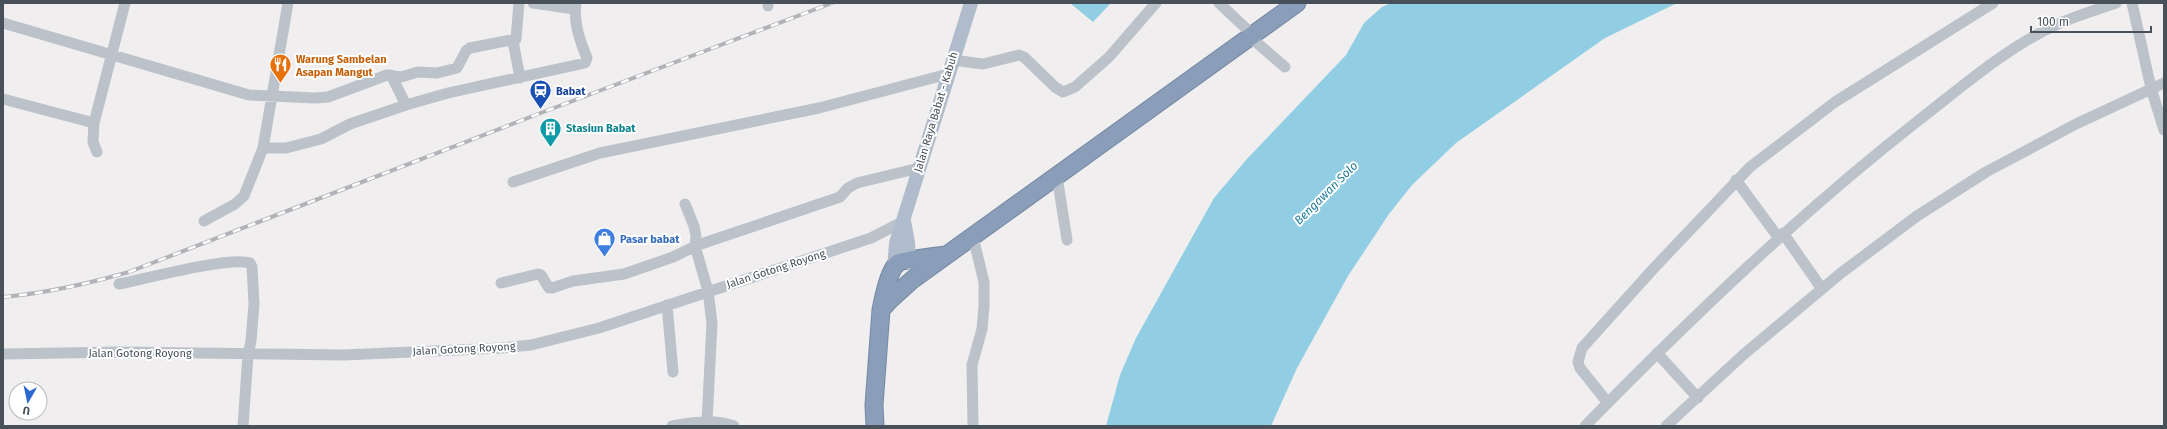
<svg xmlns="http://www.w3.org/2000/svg" width="2167" height="429" font-family="'Fira Sans',sans-serif">
  <rect width="100%" height="100%" fill="#f0eeee"/>
  <path fill="#91cee4" d="M1070 3H1111L1093 22Z
    M1391 3H1677L1605 38 1456 143 1412 185 1389 214 1348 276 1297 368 1271 426H1106L1120 375 1136 338 1214 198 1246 160 1346 55 1364 23 1382 7Z"/>
  <g fill="none" stroke-linecap="round" stroke-linejoin="round">
    <defs>
      <path id="highway" d="M881 310 890 300 912 280 1297 3
        M875 426 874 405 881 310C883 300 889 269 898 263 902 260 937 256 945 255"/>
    </defs>
    <use href="#highway" stroke="#7589a4" stroke-width="19"/>
    <path stroke="#bbc2ca" stroke-width="11" d="M533 3 575 9
      M768 3V6
      M1219 3 1253 35
      M2132 3 2151 88 2164 130
      M3 23 249 95 315 98 328 97 387 75 401 77 418 72 437 73 457 68 466 51 470 48 516 39 519 3
      M1250 37 1285 67
      M513 41 520 78
      M952 60 983 64 1019 55 1024 57 1055 87 1063 92 1075 87 1109 57 1156 3
      M391 75 406 105
      M3 99 94 123
      M263 148H286L321 139 350 124 406 105 448 93 585 63 587 58C580 42 573 21 576 3
      M97 152 93 142 94 123 125 3
      M1057 176 1067 240
      M1736 180 1778 237
      M513 182 600 153 819 108 948 74
      M685 204 694 226 696 236 695 246 708 291 712 323 707 422
      M204 221 235 204 244 196 263 148 288 3
      M1783 233 1822 289
      M501 283 538 274 541 275 549 288H552L573 281 624 274 673 257 698 245 840 197 848 188 857 183 919 168
      M119 284C145 279 229 256 250 263L252 267 254 304 251 341 248 355 243 426
      M667 305 673 372
      M1657 353 1698 398
      M3 354 120 352 343 355 501 348 531 345 599 328 871 238 904 221
      M1608 403 1580 368 1578 362 1582 348 1654 268 1750 167 1835 102 1993 3
      M672 426C692 422 713 419 734 426
      M973 426 972 365 982 329 984 307V282L973 237
      M1585 426C1691 318 1800 213 1919 120 1963 86 2007 47 2058 24 2076 16 2096 10 2116 3
      M1666 426 1743 355 1841 273 1917 216 1986 172 2076 124 2164 83"/>
    <path stroke="#b0bccb" stroke-width="14" d="M904 221 908 243 909 262
      M894 270 896 243 971 3"/>
    <use href="#highway" stroke="#8a9eb9" stroke-width="17"/>
    <defs>
      <path id="rail" d="M3 297C47 293 87 284 129 272L546 111 832 3"/>
    </defs>
    <use href="#rail" stroke="#b1b3b8" stroke-width="4"/>
    <use href="#rail" stroke="#fff" stroke-width="2.5" stroke-dasharray="8" stroke-linecap="butt"/>
  </g>
  <defs>
    <symbol id="restaurant-pin" viewBox="-11 -11 22 30"><path d="M0 17L-7.5 6A9.5 9.5 0 1 1 7.5 6Z" fill="#e8710a" stroke="#fff"/><path d="M-5-6h1v4h1v-4h1v4h1v-4h1v5L-1.5 .5V6h-2V.5L-5-1ZM5-6V6H3V1.5H1.5Q1.5-4 5-6Z" fill="#fff"/></symbol>
    <symbol id="station-pin" viewBox="-11 -11 22 30"><path d="M0 17L-7.5 6A9.5 9.5 0 1 1 7.5 6Z" fill="#1a4fb4" stroke="#fff"/><path d="M-3-6H3Q5-6 5-4V2Q5 4 3 4L4.5 6H3L1.5 4h-3L-3 6H-4.5L-3 4Q-5 4-5 2V-4Q-5-6-3-6ZM-3.5-4v3h7v-3ZM-3.5 1v1.5H-2V1ZM2 1v1.5H3.5V1Z" fill="#fff"/></symbol>
    <symbol id="building-pin" viewBox="-11 -11 22 30"><path d="M0 17L-7.5 6A9.5 9.5 0 1 1 7.5 6Z" fill="#0f9aa8" stroke="#fff"/><path d="M-4-6H4V6H1V3H-1V6H-4ZM-2.5-4.3h1.7v1.8h-1.7ZM.8-4.3h1.7v1.8H.8ZM-2.5-1h1.7V.8h-1.7ZM.8-1h1.7V.8H.8Z" fill="#fff"/></symbol>
    <symbol id="shop-pin" viewBox="-11 -11 22 30"><path d="M0 17L-7.5 6A9.5 9.5 0 1 1 7.5 6Z" fill="#3f7fe0" stroke="#fff"/><path d="M-5-2.5h2.3a2.7 3.5 0 0 1 5.4 0H5L5.5 6h-11ZM-1.5-2.5h3a1.5 2.3 0 0 0-3 0Z" fill="#fff"/></symbol>
  </defs>
  <g fill-rule="evenodd">
    <use href="#restaurant-pin" x="268" y="52" width="25" height="34"/>
    <use href="#station-pin" x="528" y="78" width="25" height="34"/>
    <use href="#building-pin" x="538" y="116" width="25" height="34"/>
    <use href="#shop-pin" x="592" y="226" width="25" height="34"/>
  </g>
  <g text-anchor="middle" dominant-baseline="central" stroke-width="4" stroke-linejoin="round" paint-order="stroke">
    <g font-size="11" font-weight="bold" fill="#c56008" stroke="#fff" text-anchor="start">
      <text x="296" y="59">Warung Sambelan<tspan x="296" dy="13">Asapan Mangut</tspan></text>
    </g>
    <g font-size="11" font-weight="bold" fill="#164399" stroke="#fff" text-anchor="start">
      <text x="556" y="91">Babat</text>
    </g>
    <g font-size="11" fill="#48505a" stroke="#fff">
      <text transform="translate(936 112) rotate(-73)">Jalan Raya Babat - Kabuh</text>
      <text transform="translate(776 269) rotate(-18)">Jalan Gotong Royong</text>
      <text transform="translate(464 349) rotate(-3)">Jalan Gotong Royong</text>
      <text x="140" y="353">Jalan Gotong Royong</text>
    </g>
    <g font-size="11" font-weight="bold" fill="#0d838f" stroke="#fff" text-anchor="start">
      <text x="566" y="128">Stasiun Babat</text>
    </g>
    <g font-size="11" font-weight="bold" fill="#366cbe" stroke="#fff" text-anchor="start">
      <text x="620" y="239">Pasar babat</text>
    </g>
    <g font-size="12" font-style="italic" fill="#197a9c" stroke="#fff">
      <text transform="translate(1326 193) rotate(-45)">Bengawan Solo</text>
    </g>
  </g>
  <rect width="2167" height="429" fill="none" stroke="#48505a" stroke-width="8"/>
  <g transform="translate(28 401) rotate(189)"><circle r="19" fill="#ffffff" stroke="#b6b9bd"/>
  <path d="M0-3L7 15L0 10L-7 15Z" fill="#2969d0"/>
  <text y="-6" font-size="11" font-weight="bold" text-anchor="middle" fill="#48505a">U</text>
  </g>
  <path d="M2031 26v6h120v-6" fill="none" stroke="#48505a" stroke-width="2"/>
  <text x="2037" y="26" font-size="12" fill="#48505a" stroke="#ffffff" stroke-width="3" paint-order="stroke">100 m</text>
</svg>
